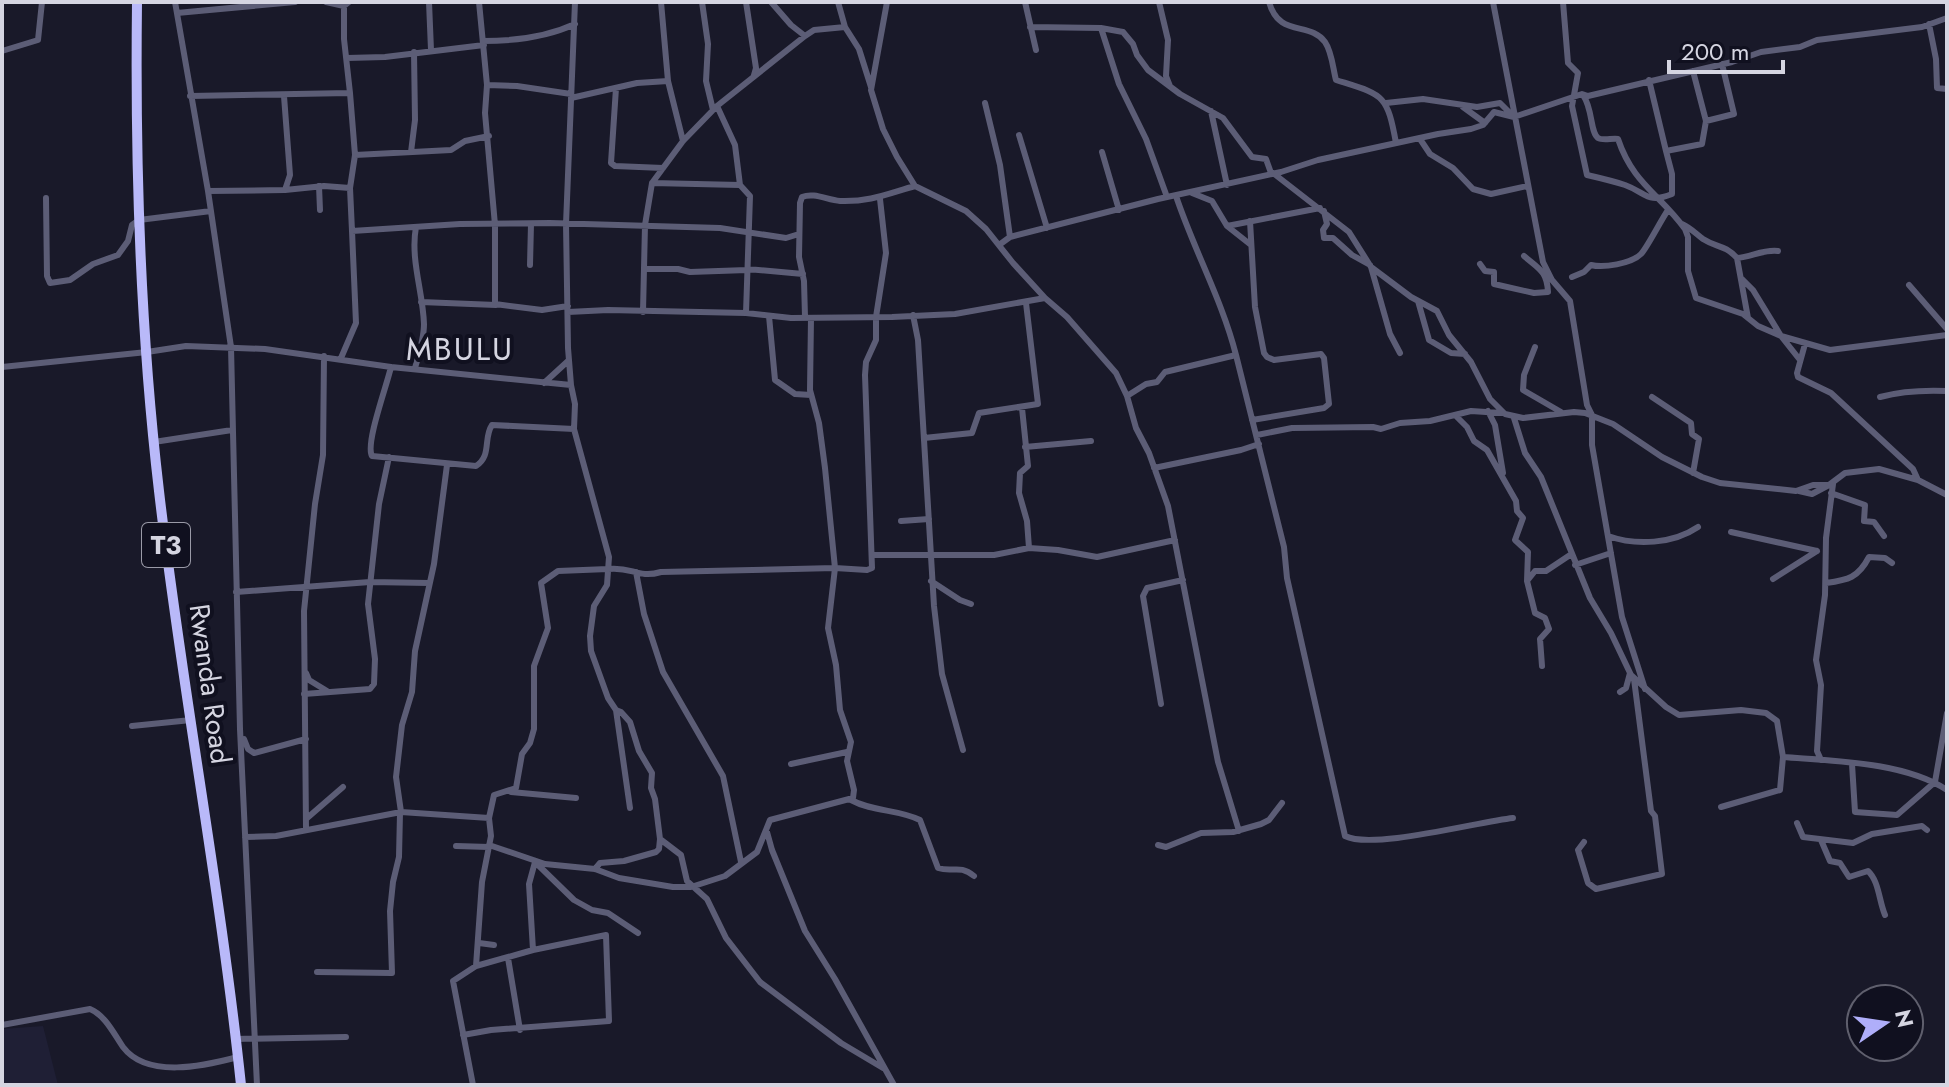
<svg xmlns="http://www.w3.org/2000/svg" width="1949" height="1087" font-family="Jost,sans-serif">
  <rect width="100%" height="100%" fill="#191929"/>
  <path fill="#1f1f35" d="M43 1026 58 1085H2V1029Z"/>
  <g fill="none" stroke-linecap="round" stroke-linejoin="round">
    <path stroke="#5c5d76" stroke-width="6" d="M175 2 208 191 231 347 240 729 257 1085
      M326 2 344 6 349 2
      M429 2 431 50
      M479 2 487 85 485 113 495 225V304L542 310 568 306
      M661 2 668 81 683 141
      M702 2 708 44 706 81 713 110
      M746 2 756 68 754 75
      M771 2 791 25 805 36 814 30 845 27 859 49 871 87
      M838 2 845 27
      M887 2 871 90 883 129 897 157 915 186 966 211 986 229 1013 263 1045 298 1067 317 1116 373 1127 396 1136 428 1149 453 1168 506 1218 762 1239 831
      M1025 2 1036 50
      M1159 2 1168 40 1166 76 1170 86
      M1269 2C1279 38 1310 21 1325 42 1332 52 1333 69 1336 80 1383 95 1387 93 1396 143
      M1493 2 1543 262 1552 280 1570 301 1587 405 1592 415V445L1622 617 1645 689
      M1563 2 1568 63 1578 73 1572 106 1587 175C1600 178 1613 181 1625 185 1647 193 1647 204 1672 194V174L1666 151 1702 144 1706 121 1734 114 1722 64
      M177 13 295 2
      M1929 24 1936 59 1937 88 1947 89
      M1030 27 1101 28 1123 32 1133 44 1137 55 1148 70 1180 94 1223 118 1252 157 1266 159 1271 173
      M1101 28 1119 84 1146 139 1167 197
      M483 41C513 41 547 37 575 24
      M2 51 38 40 42 2
      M347 58 385 57 484 45
      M1693 71 1706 121
      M1649 80 1666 151
      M487 85 517 86 571 94
      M616 88 611 163 615 166 663 168
      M350 93 355 155
      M1583 95C1593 109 1590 132 1598 138 1603 141 1612 138 1618 139 1633 184 1660 194 1685 229L1688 237V271L1696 298 1743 314 1758 326 1781 336 1800 360
      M190 96 350 93 344 39V6
      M284 96 290 175 285 190
      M571 98 637 83 668 81
      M985 103 1000 165 1010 237
      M1386 103 1423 99 1477 107 1500 103 1514 117
      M717 106 735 145 740 185 750 196 746 313
      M1463 107 1485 123
      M1211 111 1227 185
      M1019 135 1047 228
      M1420 139 1430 154 1453 168 1473 189 1491 194 1527 186
      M411 152 415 120 414 52
      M1102 152 1119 210
      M1273 173 1349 232 1371 267 1411 297 1437 311 1449 335 1471 362 1490 399 1505 414 1523 418 1574 412 1585 413 1613 424 1662 457 1702 477 1720 483 1796 491 1813 485H1829L1845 473 1879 469 1918 480 1947 495
      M652 183 740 185
      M319 186 320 210
      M350 188 355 155 451 150 465 141 489 136
      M208 191 285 190 324 186 350 188 352 231 460 224 550 223 720 228 786 238 799 234
      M1192 193 1212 201 1227 226 1251 245
      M1176 196C1194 250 1222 300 1236 355
      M46 198 47 276 50 283 70 280 93 264 118 255 128 241 132 225 139 220 211 211
      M1324 211 1327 224 1323 230 1324 238H1333L1352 255 1370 265
      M1250 221 1255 307 1264 353 1267 357 1274 360 1321 354 1324 358 1329 404 1324 408 1252 420
      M1682 224C1691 228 1696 234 1703 239 1717 248 1724 244 1737 258
      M1227 226 1320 208
      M999 245 1010 237 1158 199 1281 172 1318 160 1438 134 1471 129 1483 125 1494 112 1514 117 1582 94 1588 96 1732 62 1761 52 1800 47 1817 40 1922 27 1947 18
      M1480 264 1485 271 1494 272V284L1534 293 1548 292C1547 271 1539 269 1524 256
      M530 265 531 224
      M1371 267 1390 334 1400 353
      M645 269H678L690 272 747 270
      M747 269 803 274
      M1572 277 1584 272 1591 265C1603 268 1631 264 1641 254 1647 248 1661 220 1668 210
      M1741 278 1753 290 1781 336 1830 350 1947 335
      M1909 285 1947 329
      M1418 301 1429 340 1451 353 1465 354
      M421 302 496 305
      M568 312 608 310 746 313 791 318 892 317 955 314 1045 298
      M643 312 645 225 652 183 683 141 717 106 805 36
      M913 315 918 340 934 606 942 674 963 750
      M769 316 775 380 795 394 811 395
      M805 317 804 281 799 257 800 203 802 197C814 192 827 200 840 201 870 202 887 194 915 186
      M1748 318 1737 258C1751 257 1764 249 1778 251
      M1805 344 1797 373 1798 377 1831 393 1913 469 1918 480
      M1535 347 1524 375 1523 390 1561 412
      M341 358 356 323 352 231
      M2 367 147 352 186 346 265 349 391 367 571 385 568 348 566 224 575 2
      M391 367C387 385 365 444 372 456L476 466C492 456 483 438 492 425L574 429
      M415 368C419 354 424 339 424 324 423 292 410 259 416 227
      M544 383 568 361
      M571 385 575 404 574 429 609 557 607 585 594 606 590 636 591 651 608 698 616 710 621 712 630 722 639 751 652 773 651 788 655 799 660 839 681 855 687 881 707 899 726 938 760 982 841 1043 883 1068
      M1127 396 1146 384 1157 382 1165 372 1236 355 1284 547 1287 578 1345 836C1372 850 1477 822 1513 818
      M1652 397 1691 423 1692 434 1699 439 1693 473
      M1880 397C1902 391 1924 390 1947 391
      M1022 408 1028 466 1020 473 1019 493 1027 521 1029 548
      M1488 411 1495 425 1503 473
      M1455 415 1467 427 1474 441 1487 450 1516 501 1517 511 1523 518 1515 540 1528 552 1527 581
      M1514 418 1525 453 1541 477 1590 598 1611 633 1631 675 1666 707 1679 715 1741 710 1766 713 1777 721 1783 757C1834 761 1904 762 1947 790
      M1257 435 1292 428 1373 427 1381 429 1400 423 1430 421 1471 411 1501 413
      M924 438 972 433 979 413 1038 404 1026 303
      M154 442 232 430
      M1025 447 1091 441
      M1154 468 1241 450 1259 444
      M1799 491 1812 494 1829 485
      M1831 493 1865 505 1864 521 1874 522 1884 536
      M901 521 929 519
      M1731 532 1817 551
      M1608 536C1636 546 1673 544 1698 527
      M873 555H994L1029 548 1058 550 1097 557 1175 540
      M1575 565 1611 553
      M608 569C632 566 637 579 661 572L835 568 867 570 872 568 865 375 866 362 876 340V317L886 253 880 199
      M636 572 644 614 663 672 723 776 741 862
      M1773 579 1817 551
      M931 581 960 600 971 604
      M1826 583C1848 580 1858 578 1869 557L1885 558 1892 563
      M236 592 370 582 429 583
      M1542 666 1540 639 1549 629 1545 618 1535 613 1527 581 1535 571H1546L1570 555
      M306 673 309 680 327 691
      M1620 692 1626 688 1630 673
      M304 694 370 689 374 684 375 659 368 604 379 504 389 457
      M1161 704 1143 596 1147 588 1183 580
      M616 710 630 808
      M132 726 191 720
      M244 739 248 749 254 753 306 739
      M1821 760 1817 751 1821 685 1816 660 1825 595 1826 538 1833 484
      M791 764 847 752
      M1852 764 1855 812 1897 815 1935 782 1947 713
      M511 792 576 798
      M851 800C873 812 898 809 920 820L938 868C953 873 959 864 974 876
      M1721 807 1780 790 1783 757
      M401 812 396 777 402 725 412 692 415 651 434 564 447 465
      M489 818 494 795 516 788 522 754 530 743 534 729V666L548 628 541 583 558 571 608 569
      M306 819 343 787
      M1797 823 1803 837 1853 843 1872 834 1922 826 1927 830
      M306 828 304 611 315 504 323 455 324 356
      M767 832 772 850 805 931 835 979 894 1085
      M245 837 276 836 401 812 489 818 491 836 482 882 476 966 453 981 473 1085
      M1821 840 1830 861 1840 863 1849 877 1868 871C1879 881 1879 901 1885 915
      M1584 842 1578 850 1588 883 1596 889 1662 874 1655 816 1651 811 1634 679
      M489 845 545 864 595 869 619 878 673 887H691L725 876 757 852 770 820 853 798 854 790 847 761 851 742 840 710 836 665 828 628 835 568 825 468 819 423 810 390 811 318
      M1158 845 1166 847 1201 833 1233 832 1261 824 1269 820 1282 803
      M456 846 489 847
      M535 862 574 900 592 910 608 913 638 933
      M595 869 600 863 624 861 656 852 659 849 660 839
      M479 943 494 945
      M533 950 529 884 535 862
      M508 958 520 1030
      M317 972 392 973 390 911 393 882 399 857 400 813
      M2 1025 90 1009C105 1015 114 1034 123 1047 147 1079 204 1066 238 1057
      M463 1035 491 1030 609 1021 606 935 533 950 476 966
      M235 1039 346 1037"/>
    <path stroke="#b9b9f9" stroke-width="10" d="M137 2C135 165 140 329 159 491 182 690 220 886 241 1085"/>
  </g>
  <g text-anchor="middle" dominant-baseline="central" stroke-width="8" stroke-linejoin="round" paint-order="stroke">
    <rect fill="#10101f" stroke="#9a9aa7" stroke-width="2" x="142" y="523" width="48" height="44" rx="6"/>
    <g font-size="26" font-weight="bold" fill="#d5d5e1">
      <text x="166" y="545">T3</text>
    </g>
    <g font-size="28" fill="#d5d5e1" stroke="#10101f">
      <text transform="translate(210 684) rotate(82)">Rwanda Road</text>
    </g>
    <g font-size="32" letter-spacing="2" fill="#d5d5e1" stroke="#10101f">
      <text x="460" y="349">MBULU</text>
    </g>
  </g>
  <rect width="1949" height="1087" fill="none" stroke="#d5d5e1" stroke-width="8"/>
  <g transform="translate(1885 1023) rotate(77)"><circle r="38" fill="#10101f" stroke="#5f5f6d" stroke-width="2"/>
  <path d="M0-6L14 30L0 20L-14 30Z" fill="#afaefa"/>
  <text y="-12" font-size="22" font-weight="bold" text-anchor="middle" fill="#d5d5e1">N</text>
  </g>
  <path d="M1669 60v12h114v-12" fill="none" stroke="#d5d5e1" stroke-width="4"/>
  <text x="1681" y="60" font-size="24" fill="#d5d5e1" stroke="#10101f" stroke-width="6" paint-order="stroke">200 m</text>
</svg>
